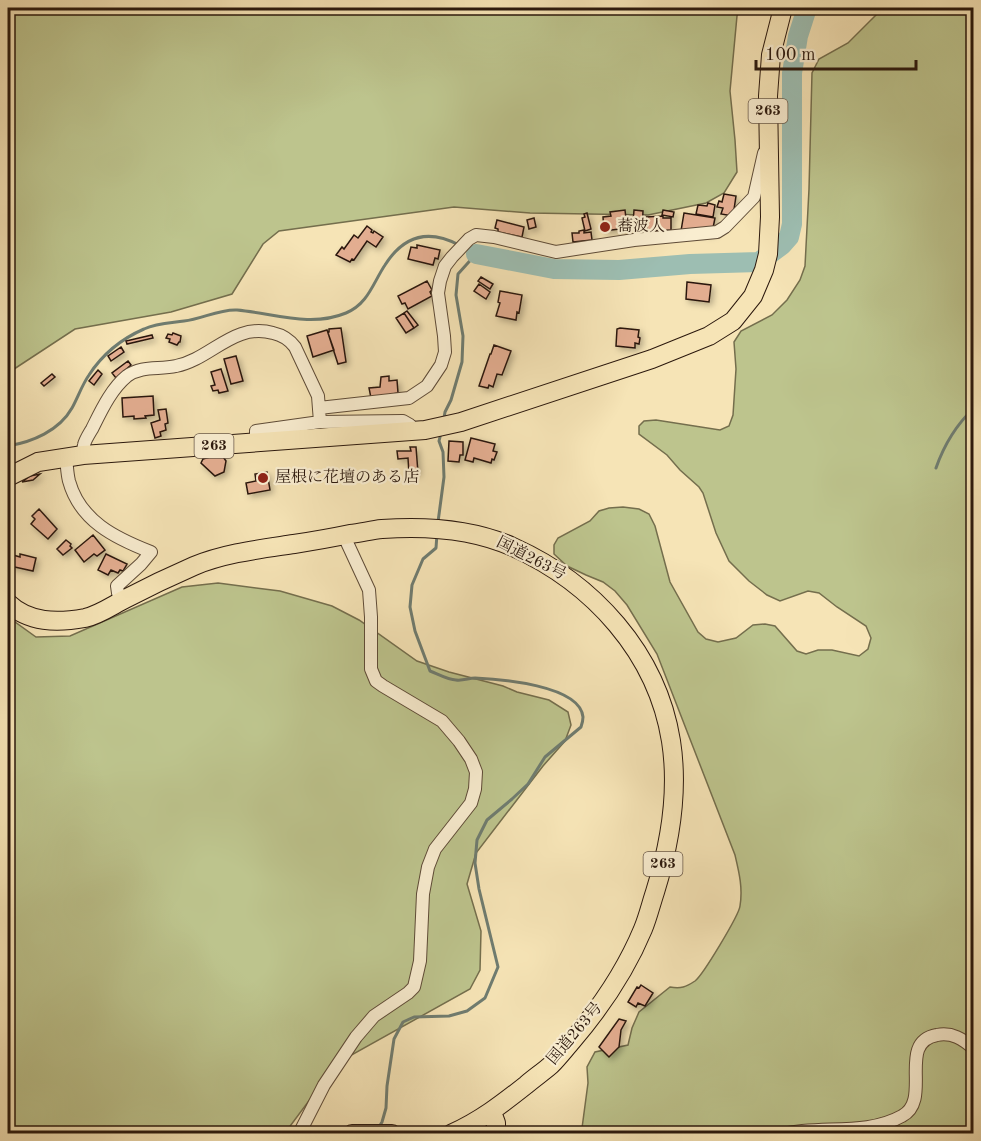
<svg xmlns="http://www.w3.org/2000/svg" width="981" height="1141" font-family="'Old Standard TT','Noto Serif JP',serif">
  <defs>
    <filter id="shadow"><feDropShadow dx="3" dy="3" stdDeviation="3" flood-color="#0004"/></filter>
  </defs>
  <rect width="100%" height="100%" fill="#f6e4b6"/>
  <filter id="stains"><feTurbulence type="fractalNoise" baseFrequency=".00333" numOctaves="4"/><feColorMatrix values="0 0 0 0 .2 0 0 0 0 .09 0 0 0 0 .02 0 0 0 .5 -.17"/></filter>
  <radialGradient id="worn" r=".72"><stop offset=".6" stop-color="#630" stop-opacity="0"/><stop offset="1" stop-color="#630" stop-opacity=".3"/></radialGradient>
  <path fill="#bdc48d" stroke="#746e4d" stroke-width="1.5" d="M8 8H740L737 16 730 91 735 140 737 172 724 193 706 203 648 215 530 213 454 207 279 231 263 244 232 294 171 312 75 329 8 373Z
    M883 8H973V1133H580L582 1128 588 1083 587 1067 595 1052 628 1045 632 1028 639 1012 670 987C681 989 686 987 695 981 703 975 739 915 740 906 743 888 739 872 735 855L657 654 627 605 615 591 603 582 586 575 567 566 554 554V545L558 538 590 521 599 511 609 508 623 507 639 509 649 514 655 526 670 582 698 632 706 639 718 642 736 638 753 625 765 624 775 626 797 651 806 654 818 650H832L859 656 868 649 871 638 866 626 837 607 819 593 808 591 780 601 767 595 749 581 729 561 716 533 703 493 699 487 680 470 667 455 639 434V426L644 421 656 420 720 430 729 426 733 415 736 369 734 342 741 331 772 315 787 300 800 280 805 266 809 189 812 73 819 59 848 43Z
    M218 583 280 591 332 606 359 620 417 661 449 672 503 686 517 692 549 700 568 712 571 725 565 741 543 766 476 853 467 884 481 931 480 970 470 989 337 1063 285 1133H8V617L36 637 70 636 182 587Z"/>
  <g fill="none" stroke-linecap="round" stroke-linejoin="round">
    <path stroke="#6f7c70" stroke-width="3" d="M444 418 445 412 451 400 462 362 463 336 456 295 458 274 476 254 465 248
      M8 446C32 442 59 431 72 408 78 397 82 385 89 375 102 355 121 339 144 329 157 323 170 323 184 321 202 319 219 309 237 310 273 313 310 328 346 313 368 304 373 283 385 265 404 235 429 229 459 245
      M936 468C944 445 956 425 974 408
      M438 522 444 477 443 452 439 441 441 433
      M379 1127 382 1122 386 1108 387 1086 394 1039 403 1022 414 1017 449 1016 467 1011 485 998 498 967 479 889 475 863 477 840 487 820 512 799 528 784 545 757 581 727C582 724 583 720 583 717 580 685 499 679 475 678 469 678 463 681 456 680 448 680 438 674 430 671L415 631 410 607 412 585 423 559 436 548 437 534"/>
    <path stroke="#9dbeb2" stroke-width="20" d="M476 254 554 269 619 270 690 264 759 262 782 245 789 237 792 224V73L798 36 807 8"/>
  </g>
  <path fill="#e3ad90" stroke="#2b180d" stroke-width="1.5" filter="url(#shadow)" d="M724 194 736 196 733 216 721 214 723 208 717 207 719 201 722 202Z
    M708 203 715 205 713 217 696 214 698 205 707 206Z
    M625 210 627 228 604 231 603 217 611 216 610 212Z
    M634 210 643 211 642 230 634 229 635 224H633Z
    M663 210 674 212 673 217 662 215Z
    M587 213 591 229 585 231 582 218 585 217 584 214Z
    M684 213 715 218 712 233 681 231Z
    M663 216V218H671V230L647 231 646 217Z
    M534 218 536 227 529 229 527 220Z
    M497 220 524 227 522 237 498 232V229L495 228Z
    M367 226 372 230 371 232 373 233 374 231 383 237 376 247 367 241 354 260 352 259 350 262 336 255 342 247 344 249 354 235 358 238Z
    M584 230V233L591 232 592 240 573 242 572 233H579V231Z
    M417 245 440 250 438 259 435 258 433 265 408 259 411 247 417 248Z
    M481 277 493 284 490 289 478 281Z
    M427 281 432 290 430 292 432 296 408 309 405 303 402 304 398 296Z
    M687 282 711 285 709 302 686 299Z
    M479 284 490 292 486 299 474 291Z
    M500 291 522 295 519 313 517 312 516 320 496 316 500 303 498 302Z
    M407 311 418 325 414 328 404 313Z
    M404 313 414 328 406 333 396 318Z
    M341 328 346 362 338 364 328 333 329 332V329Z
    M620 328 639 330 638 337 640 338 639 344 635 343V348L616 346 617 329Z
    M327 330 334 350 313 357 307 336Z
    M173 333 181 336 180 342H179L177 345 169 342 170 339 166 338 168 334 172 335Z
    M152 335 153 338 127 344 126 341Z
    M494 345 511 351 502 375 497 374 493 387 489 385 488 388 479 386 490 354H491Z
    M121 347 124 352 111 361 108 356Z
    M236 356 243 381 231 384 224 359Z
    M128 361 131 365 116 378 112 373Z
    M221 369 228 391 219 393 218 390 213 391 211 386 215 385 211 372Z
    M98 370 102 374 94 385 89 381Z
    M52 374 55 377 44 386 41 383Z
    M389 376V381L397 380 398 393 371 398 369 388 380 387 381 377Z
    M153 396 154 415 145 416 146 418 134 419V416L123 417 122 398Z
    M166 409 168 423 165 424 166 430 160 432 161 436 155 438 151 423 160 420 158 410Z
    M471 438 495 444 493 451 497 452 494 460 492 459 491 463 474 458 473 462 465 460Z
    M449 441 463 442V455H460L459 462 448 461Z
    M410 447H416L418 473 409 474 408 458 398 459 397 451H411Z
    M221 454 226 461 224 472 215 476 201 463 203 459Z
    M267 472 270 490 248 494 246 483 256 481 255 474Z
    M40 474 33 480 22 482 30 476Z
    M39 509 57 529 48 539 31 524 35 519 32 516Z
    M93 535 105 550 97 556 94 554 84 562 75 550Z
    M66 540 71 544 70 546 72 548 63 555 57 549Z
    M20 554 36 558 33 571 10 566 13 555 20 557Z
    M106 554 127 564 123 571 120 570 118 573 111 570 108 575 98 570Z
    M641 985 653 993 645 1006 638 1003 636 1007 628 1002 637 987 639 988Z
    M619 1019 626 1021 621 1030 619 1047 609 1057 599 1047Z"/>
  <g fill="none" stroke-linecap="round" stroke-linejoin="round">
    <defs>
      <path id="minor" d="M319 408 409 398 427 386 441 365 445 352 444 336 438 293 440 281 445 266 452 257 469 239 476 235 494 237 556 252 634 240 717 232 725 227 754 197 764 153
        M320 422 403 421 410 425 411 432
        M83 455C84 452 83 448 84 445 85 440 89 434 92 429 101 411 111 389 127 376 142 365 159 370 176 366 211 359 234 322 273 333 282 335 289 339 295 347L318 396 320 422 256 431V443
        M66 458C67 465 67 473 69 481 80 521 115 538 151 552L141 564 117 586 118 593 123 600
        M299 1134 324 1085 356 1037 374 1016 408 993 414 987 420 961 423 894 428 867 435 849 471 803 475 789 476 772 471 759 459 741 442 721 383 686 376 681 371 669V617L369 590 344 536
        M783 1134C822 1125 866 1136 902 1116 933 1100 896 1042 937 1035 952 1032 963 1039 974 1049"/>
      <path id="highway" d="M8 477 38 462 83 455 425 430 461 422 652 359 709 336 733 321 753 296 764 270 768 254 770 217 768 96 771 55 783 8
        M8 603C29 623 57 623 85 618 99 615 113 605 125 599 148 587 171 576 194 566 225 553 261 549 294 544 313 541 331 538 350 534 361 533 371 530 382 529 425 526 473 529 513 547 593 583 657 653 671 741 679 792 670 844 655 892 651 904 648 917 643 929 626 970 601 1007 572 1041 565 1049 558 1058 551 1065 543 1072 534 1078 526 1085 502 1104 480 1121 451 1134
        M492 1112 496 1123V1134
        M352 1134H392"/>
    </defs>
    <use href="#minor" stroke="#5e4b37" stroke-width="14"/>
    <use href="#highway" stroke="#2b180d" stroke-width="20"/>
    <use href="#minor" stroke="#f9edd0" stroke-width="12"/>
    <use href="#highway" stroke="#f6e4b6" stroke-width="18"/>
  </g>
  <g fill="#8f2418" stroke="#f9edd0" stroke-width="2">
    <circle cx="605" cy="227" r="6"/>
    <circle cx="263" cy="478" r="6"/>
  </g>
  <g text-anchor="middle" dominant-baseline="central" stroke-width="4.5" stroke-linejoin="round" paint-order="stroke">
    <g fill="#f9edd0" stroke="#695848" stroke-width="1.5">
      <rect x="748.5" y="99" width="39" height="24" rx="4.5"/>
      <rect x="194.5" y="434" width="39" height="24" rx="4.5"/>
      <rect x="643.5" y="852" width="39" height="24" rx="4.5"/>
    </g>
    <g font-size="15" font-weight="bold" fill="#2b180d">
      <text x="768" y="111">263</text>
      <text x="214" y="446">263</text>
      <text x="663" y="864">263</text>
    </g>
    <g font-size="16" fill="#2b180d" stroke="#f9edd0" text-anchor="start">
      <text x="617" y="227">蕎波人</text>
      <text x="275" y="478">屋根に花壇のある店</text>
    </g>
    <g font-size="16" fill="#2b180d" stroke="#f9edd0">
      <text transform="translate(531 559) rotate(27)">国道263号</text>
      <text transform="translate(575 1034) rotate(-50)">国道263号</text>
    </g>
  </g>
  <rect width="981" height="1141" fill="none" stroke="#f6e4b6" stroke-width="30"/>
  <rect x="9" y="9" width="963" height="1123" fill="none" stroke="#2b180d" stroke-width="3"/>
  <rect x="15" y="15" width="951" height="1111" fill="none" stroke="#2b180d" stroke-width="1.5"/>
  <path d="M756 60v9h160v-9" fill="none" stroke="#2b180d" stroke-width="3"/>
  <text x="765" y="60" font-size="18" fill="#2b180d" stroke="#f9edd0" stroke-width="4.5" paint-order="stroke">100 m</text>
  <rect width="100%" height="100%" filter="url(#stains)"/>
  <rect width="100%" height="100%" fill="url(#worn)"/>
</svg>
